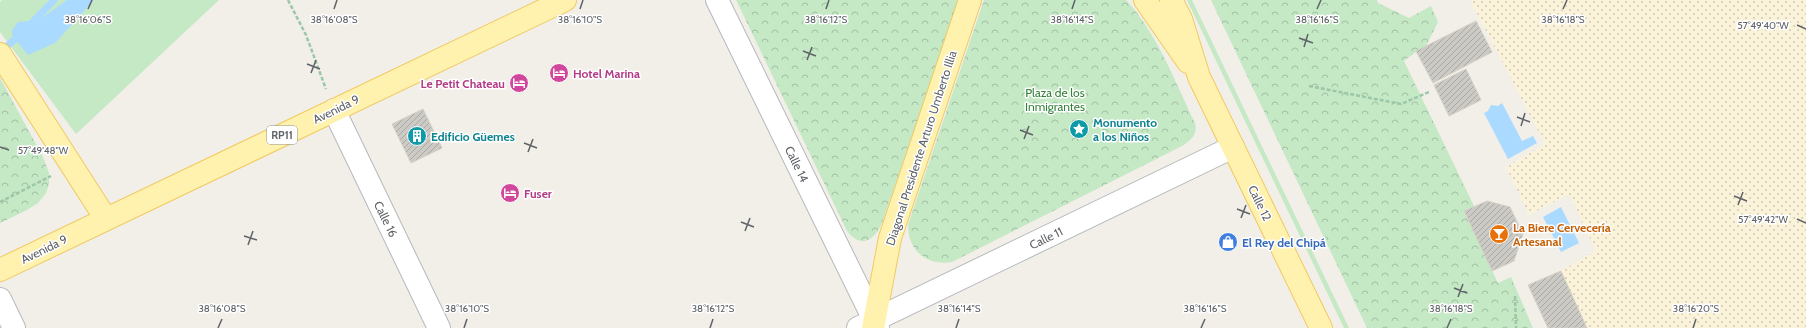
<svg xmlns="http://www.w3.org/2000/svg" width="1806" height="328" font-family="Cabin,sans-serif">
  <defs>
    <pattern id="sand-dots" width="8" height="8" patternUnits="userSpaceOnUse"><rect width="8" height="8" fill="#fbf3d9"/><path d="M2 2h.1M6 6h.1" fill="none" stroke="#cec8b4" stroke-width="1.8" stroke-linecap="round"/></pattern>
    <pattern id="park-crowns" width="20" height="18" patternUnits="userSpaceOnUse"><rect width="20" height="18" fill="#c5e8c5"/><path d="M2 6a3 3 0 1 1 6 0M12 15a3 3 0 1 1 6 0" fill="none" stroke="#a3c0a4"/></pattern>
    <pattern id="building-hatch" width="6" height="6" patternUnits="userSpaceOnUse"><rect width="6" height="6" fill="#cccac5"/><path d="M-1 1l2-2M0 6l6-6M5 7l2-2" fill="none" stroke="#a9a8a4"/></pattern>
  </defs>
  <rect width="100%" height="100%" fill="#f1efe8"/>
  <path fill="#c5e8c5" d="M2 0H219L76 134 0 32V2Z
    M1187 0H1192L1349 328H1344Z"/>
  <path fill="url(#sand-dots)" d="M1470 0H1806V328H1587L1561 271 1596 251 1569 194 1529 215 1506 167 1545 144Z"/>
  <path fill="url(#park-crowns)" d="M736 0H959L882 223C874 241 861 249 847 231Z
    M984 0H1126C1157 33 1175 82 1195 123 1198 135 1191 140 1182 146L952 262C927 266 908 251 908 225Z
    M1211 0H1377L1378 3 1409 18 1431 6 1438 22 1426 46 1416 52 1404 61 1474 206 1464 212 1498 283 1511 277 1533 328H1367Z
    M0 78 43 157 49 173V184L46 193 38 203 27 210 0 223Z"/>
  <path fill="#aadaff" d="M67 0H94L55 43 28 55 12 35V30L18 22 39 20Z
    M1502 103 1522 141 1533 136 1537 143 1508 159 1484 113 1488 111 1491 105 1498 106Z
    M1561 207 1579 243 1561 252 1543 217Z"/>
  <g fill="none" stroke-linecap="round" stroke-linejoin="round">
    <path stroke="#aadaff" stroke-width="7" d="M29 26 54 0
      M0 52 21 34"/>
  </g>
  <path fill="url(#building-hatch)" stroke="#d6d1c6" d="M1476 21 1492 52 1433 83 1416 51Z
    M1466 69 1481 100 1449 116 1434 85Z
    M423 109 442 148 411 163 392 124Z
    M1487 201 1510 207 1523 234 1514 261 1492 271 1464 211Z
    M1561 271 1587 328H1548L1528 285Z"/>
  <g fill="none" stroke-linecap="round" stroke-linejoin="round">
    <defs>
      <path id="minor" d="M717 0 878 328
        M334 110 439 328
        M0 299 14 328
        M858 328 1233 147"/>
      <path id="major" d="M1145 0 1188 62
        M1171 0 1181 19 1199 77 1321 328
        M0 54 106 219
        M0 270 565 0
        M873 328 890 238 970 0"/>
    </defs>
    <use href="#minor" stroke="#b5b8bc" stroke-width="24"/>
    <use href="#major" stroke="#f2c960" stroke-width="24"/>
    <path stroke="#9cc7a9" stroke-width="2.5" stroke-dasharray="4 2" stroke-linecap="butt" d="M288 0 306 35 326 89
      M1309 86 1401 104 1429 92
      M0 202 51 176
      M1515 296 1516 328"/>
    <use href="#minor" stroke="#fff" stroke-width="22"/>
    <use href="#major" stroke="#fff2af" stroke-width="22"/>
  </g>
  <path fill="none" stroke="#5f6368" stroke-width="1.5" d="M88 9 92 0M334 9 337 0M580 9 583 0M826 9 829 0M1072 9 1075 0M1317 9 1321 0M1563 9 1567 0M1797 25 1806 29M1299 38 1313 43M1304 47 1308 34M803 51 816 56M807 60 812 47M307 64 320 69M311 73 316 60M1517 117 1530 122M1521 126 1525 113M1020 130 1033 135M1024 139 1029 126M524 143 537 148M0 147 9 150M528 152 533 139M1734 196 1747 201M1738 205 1743 192M1237 209 1250 214M1241 218 1246 205M1797 219 1806 223M741 222 754 227M745 231 750 218M244 236 257 240M248 245 253 231M1454 288 1467 293M1458 297 1463 284M218 328 222 319M464 328 467 319M710 328 713 319M956 328 959 319M1201 328 1205 319M1447 328 1451 319M1693 328 1696 319"/>
  <defs>
    <symbol id="hotel-disc" viewBox="-11 -11 22 22"><circle r="9.5" fill="#d1479c" stroke="#fff"/><path d="M-6-4.5h1.5V1H6V5H4.5V3h-9V5H-6ZM-4 0a1.8 1.8 0 1 1 3.6 0ZM.5 0V-2.5h3Q6-2.5 6 0Z" fill="#fff"/></symbol>
    <symbol id="sight-disc" viewBox="-11 -11 22 22"><circle r="9.5" fill="#0f9aa8" stroke="#fff"/><path d="M0-6L1.8-2.2L6-1.7L2.9 1.2L3.7 5.4L0 3.3L-3.7 5.4L-2.9 1.2L-6-1.7L-1.8-2.2Z" fill="#fff"/></symbol>
    <symbol id="building-disc" viewBox="-11 -11 22 22"><circle r="9.5" fill="#0f9aa8" stroke="#fff"/><path d="M-4-6H4V6H1V3H-1V6H-4ZM-2.5-4.3h1.7v1.8h-1.7ZM.8-4.3h1.7v1.8H.8ZM-2.5-1h1.7V.8h-1.7ZM.8-1h1.7V.8H.8Z" fill="#fff"/></symbol>
    <symbol id="bar-disc" viewBox="-11 -11 22 22"><circle r="9.5" fill="#e8710a" stroke="#fff"/><path d="M-6-5H6L.8 .8V4.5H3.5V6h-7V4.5H-.8V.8Z" fill="#fff"/></symbol>
    <symbol id="shop-disc" viewBox="-11 -11 22 22"><circle r="9.5" fill="#3f7fe0" stroke="#fff"/><path d="M-5-2.5h2.3a2.7 3.5 0 0 1 5.4 0H5L5.5 6h-11ZM-1.5-2.5h3a1.5 2.3 0 0 0-3 0Z" fill="#fff"/></symbol>
  </defs>
  <g fill-rule="evenodd">
    <use href="#hotel-disc" x="548" y="62" width="22" height="22"/>
    <use href="#hotel-disc" x="508" y="72" width="22" height="22"/>
    <use href="#sight-disc" x="1068" y="118" width="22" height="22"/>
    <use href="#building-disc" x="406" y="125" width="22" height="22"/>
    <use href="#hotel-disc" x="499" y="182" width="22" height="22"/>
    <use href="#bar-disc" x="1488" y="223" width="22" height="22"/>
    <use href="#shop-disc" x="1217" y="231" width="22" height="22"/>
  </g>
  <g text-anchor="middle" dominant-baseline="central" stroke-width="3" stroke-linejoin="round" paint-order="stroke">
    <rect fill="#fff" stroke="#8f9295" stroke-width="1" x="267" y="126" width="30" height="18" rx="3"/>
    <g font-size="11" font-weight="bold" fill="#5f6368">
      <text x="282" y="135">RP11</text>
    </g>
    <g font-size="12" font-weight="bold" fill="#b23c85" stroke="#fff" text-anchor="start">
      <text x="573" y="73">Hotel Marina</text>
      <text x="505" y="83" text-anchor="end">Le Petit Chateau</text>
      <text x="524" y="193">Fuser</text>
    </g>
    <g font-size="12" fill="#348238" stroke="#fff">
      <text x="1055" y="92">Plaza de los<tspan x="1055" dy="14">Inmigrantes</tspan></text>
    </g>
    <g font-size="12" fill="#5f6368" stroke="#fff">
      <text transform="translate(336 109) rotate(-26)">Avenida 9</text>
      <text transform="translate(921 148) rotate(-72)">Diagonal Presidente Arturo Umberto Illia</text>
      <text transform="translate(797 164) rotate(64)">Calle 14</text>
      <text transform="translate(1260 203) rotate(64)">Calle 12</text>
      <text transform="translate(386 219) rotate(64)">Calle 16</text>
      <text transform="translate(1046 238) rotate(-26)">Calle 11</text>
      <text transform="translate(44 249) rotate(-26)">Avenida 9</text>
    </g>
    <g font-size="12" font-weight="bold" fill="#0d838f" stroke="#fff" text-anchor="start">
      <text x="1093" y="122">Monumento<tspan x="1093" dy="14">a los Niños</tspan></text>
      <text x="431" y="136">Edificio Güemes</text>
    </g>
    <g font-size="12" font-weight="bold" fill="#c56008" stroke="#fff" text-anchor="start">
      <text x="1513" y="227">La Biere Cervecería<tspan x="1513" dy="14">Artesanal</tspan></text>
    </g>
    <g font-size="12" font-weight="bold" fill="#366cbe" stroke="#fff" text-anchor="start">
      <text x="1242" y="242">El Rey del Chipá</text>
    </g>
  </g>
  <g font-size="10" text-anchor="middle" fill="#5f6368" stroke="#fff" stroke-width="3" stroke-linejoin="round" paint-order="stroke">
    <text x="88" y="23">38°16'06"S</text>
    <text x="334" y="23">38°16'08"S</text>
    <text x="580" y="23">38°16'10"S</text>
    <text x="826" y="23">38°16'12"S</text>
    <text x="1072" y="23">38°16'14"S</text>
    <text x="1317" y="23">38°16'16"S</text>
    <text x="1563" y="23">38°16'18"S</text>
    <text x="1763" y="29">57°49'40"W</text>
    <text x="43" y="154">57°49'48"W</text>
    <text x="1763" y="223">57°49'42"W</text>
    <text x="222" y="312">38°16'08"S</text>
    <text x="467" y="312">38°16'10"S</text>
    <text x="713" y="312">38°16'12"S</text>
    <text x="959" y="312">38°16'14"S</text>
    <text x="1205" y="312">38°16'16"S</text>
    <text x="1451" y="312">38°16'18"S</text>
    <text x="1696" y="312">38°16'20"S</text>
  </g>
</svg>
